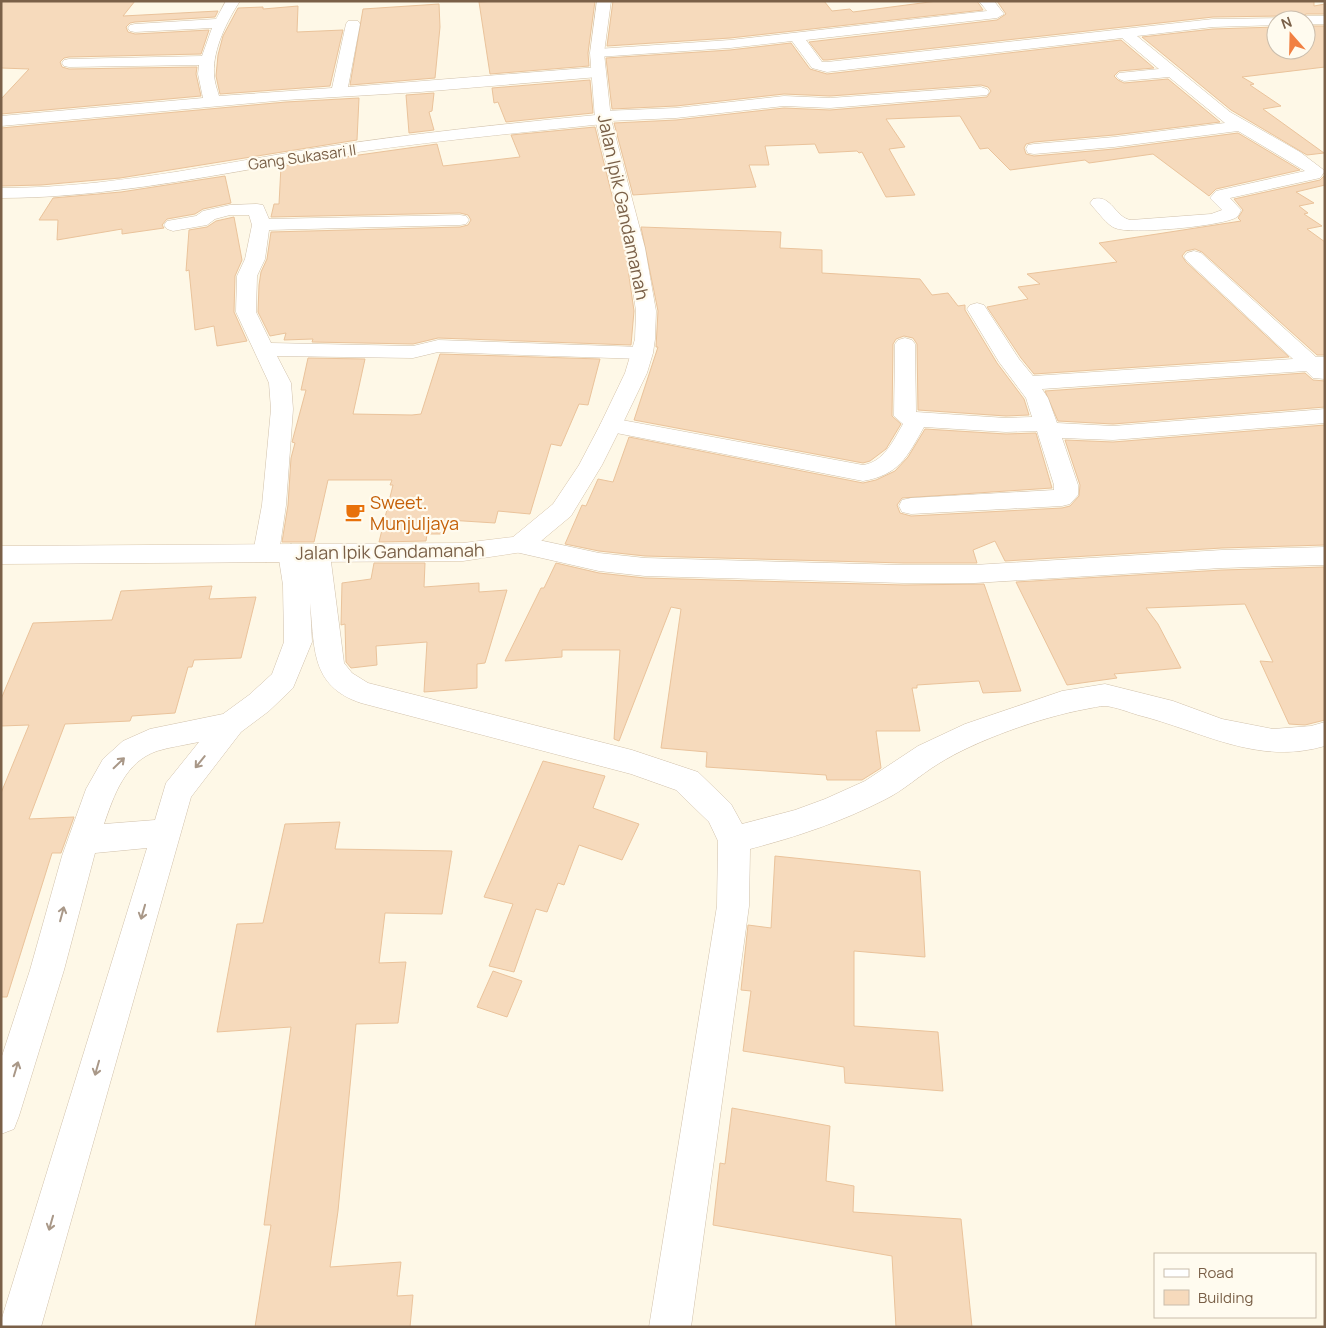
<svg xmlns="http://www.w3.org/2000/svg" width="1326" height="1328" font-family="Manrope,sans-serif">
  <rect width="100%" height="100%" fill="#fef8e7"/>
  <path fill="#f6dabc" stroke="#eac39b" d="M1 1H135L123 16 218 11 215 17 135 22 130 23 126 27 128 32 135 34 209 30 201 54 69 57 64 58 60 62 62 67 69 69 197 67 196 74 201 96 1 114V99L29 69 1 68Z
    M496 1H595L588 53 589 66 490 74 479 2Z
    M613 1H824L832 11 850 9 853 12 937 1H977L983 10 730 38 607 46Z
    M997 1H1314V6L1325 4V14H1306L1297 20H1284L1281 16 1213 17 827 60H823L809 42 997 20 1006 14Z
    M439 4 440 27 435 78 350 85 363 9Z
    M298 6 297 32 343 30 330 86 220 94 216 76 218 55 223 36 238 8 263 7V9Z
    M1306 26H1325V67L1242 77 1254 84 1250 85 1281 106 1263 109 1324 153 1307 155 1231 110 1142 37 1213 29 1276 27V50H1306Z
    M1121 40 1154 68 1119 71 1114 76 1118 80 1124 83 1168 79 1220 122 1114 135 1034 142 1026 144 1024 148 1026 154 1034 156 1114 149 1238 133 1300 170 1216 189 1209 196 1153 154 1089 163 1085 160 1010 170 988 148 980 149 960 116 886 119 905 147 889 149 915 195 886 197 862 152 859 153 857 151 819 153 815 144 765 146 769 165H749L756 187 633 195 614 123 676 120 784 108 830 110 987 97 991 91 988 87 981 85 830 96 784 94 676 106 612 109 606 58 730 50 791 43 810 69 827 74Z
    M590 80 593 113 506 122 498 102 494 103 492 88Z
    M434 93 432 111 429 112 434 130 409 133 406 95Z
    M359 98 357 140 120 178 41 185 1 186V128L286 102Z
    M595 127 625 248 634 311 631 345 438 338 413 344 312 342 313 339 284 340 286 333 270 336 258 312 259 285 261 272 267 259 271 232 460 227 468 225 471 220 468 215 460 213 271 217 274 204H279L281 166 437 144 443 166 520 157 511 135Z
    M225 176 231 203 203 209 195 214 167 219 162 225 164 228 122 234V229L57 240 58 220H39L53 198 121 192Z
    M1324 176 1325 185 1296 192 1314 203 1299 206 1308 213 1304 214 1322 226 1307 229 1325 242V355H1317L1202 252 1195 249 1186 251 1182 256 1186 262 1289 357 1034 374 1021 358 987 307 1028 299 1018 287 1040 284 1027 274 1117 262 1099 243 1241 221 1238 218 1243 210 1234 199 1320 180Z
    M234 217 242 260 235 276 234 312 247 341 217 346 214 326 195 330 189 270 186 271 189 230 207 227 216 221Z
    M641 227 781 232 780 248 822 250V273L920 279 932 295 948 293 958 306 965 305V310L997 363 1024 399 1029 415 1006 416 918 410 917 344 913 338 904 336 896 339 893 344 892 416 901 424 886 449 870 461 863 463 634 420 658 347H656L658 311Z
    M440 354 600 359 588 405 579 404 561 446 551 444 530 514 498 511 495 523 448 520 445 534H427L426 541 379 542 393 485H390L392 480H328L314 542H282L288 505 291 458 295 443 292 442 306 390H301L308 358 365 359 353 414 412 415 421 414Z
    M1305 373 1313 380 1325 381V407L1113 424 1058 421 1045 391Z
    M1325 425V545L1222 548 1005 561 995 541 973 550 977 563H904L645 556 599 551 565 544 582 505 586 506 598 479 613 482 629 437 863 483 876 480 895 471 908 457 925 429 1006 434 1036 433 1052 488 902 498 897 505 900 513 911 516 1062 508 1070 506 1079 496 1080 485 1065 440 1113 442Z
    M374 563H425L424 587 479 583V592L507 590 485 663 477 664V688L424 692 427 642 376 646 377 665 351 668 346 662 345 624 341 625 342 583 371 579Z
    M556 563 599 573 645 578 904 585 984 584 1021 691 983 693 979 681 917 685V688H912L920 731H876L881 768 862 780H827L826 775 706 767 707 752 661 748 681 609 671 607 619 741 614 739 620 650H562V657L505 661 541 588H544Z
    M1324 567 1325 720 1305 725 1289 724 1260 661 1273 662 1245 604 1146 608 1158 624 1181 668 1114 674 1117 678 1067 685 1016 582 1222 570Z
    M212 586 209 599 256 597 241 658 194 660 192 667H188L175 713 132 716 130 721 65 724 29 819 74 817 61 853H52L7 997H1V793L29 725 1 726V699L33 623 112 620 121 591Z
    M543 761 605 776 593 808 639 824 622 860 579 845 564 885 558 883 547 912 536 909 514 972 489 966 513 904 484 897Z
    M340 822 335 849 452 851 442 914 385 913 379 963 406 962 398 1023 356 1024 338 1211 330 1267 401 1262 397 1296 413 1295 410 1327H255L271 1225H264L291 1027 217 1032 237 924 263 923 285 824Z
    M775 856 920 871 925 957 854 951V1026L938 1032 943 1091 845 1083 844 1067 743 1051 751 991 741 990 748 925 771 928Z
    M493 971 522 981 507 1017 477 1007Z
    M732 1108 830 1126 826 1181 854 1186 853 1212 961 1219 972 1327H896L892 1256 713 1225 720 1163 725 1164Z"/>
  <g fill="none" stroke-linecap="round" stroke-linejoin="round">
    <defs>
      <path id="street" d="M226 1H240C227 21 213 49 214 73 214 81 217 89 219 96L332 88 346 24 348 21H358L360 24 348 87 598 67 603 69 606 72 603 75 598 77 420 92 286 100 1 126V116L203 98 198 74 199 65 69 67 64 66 62 63 64 60 69 59 202 56 212 28 135 32 130 31 128 28 130 25 135 24 216 19Z
        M979 1H994L1004 14 997 18 806 40 822 62H827L1213 19 1281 18 1282 20H1276V25L1213 27 1137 36 1230 112 1300 152 1325 171 1320 178 1230 198 1241 210C1240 212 1239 215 1237 217 1225 226 1129 235 1115 228 1107 225 1099 213 1093 207L1090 203 1093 199C1112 194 1115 218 1131 220L1211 214 1222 210 1210 198 1216 191 1305 171 1238 131 1114 147 1034 154 1028 153 1026 149 1028 145 1034 144 1114 137 1225 123 1169 77 1124 81 1119 79 1116 76 1119 73 1159 69 1122 38 827 72 812 68 792 41 730 48 597 57 592 56 590 53 592 50 597 49 730 40 987 11Z
        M1306 16H1325V24H1306V20H1299Z
        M981 87 987 89 989 92 987 95 830 108 784 106 676 118 610 121 603 124C508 134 412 143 317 158 212 175 108 198 1 198V188C108 188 212 165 317 148 409 134 503 124 596 115L603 111 676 108 784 96 830 98Z
        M257 204 263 205 269 219 460 215 466 216 469 220 466 224 460 225 269 230 265 259 257 276 256 312 271 343 413 346 438 340 642 347 649 349 653 353 649 357 642 359 438 352 413 358 277 356 291 383 293 409 286 505 279 553 282 547 291 544 300 547 304 553 306 565 304 554 308 548 317 545 326 548 330 554 344 663 352 673 368 683 632 750 698 772 731 804 742 824 795 810 825 799 865 781 918 746 965 724 1062 691 1105 684 1173 701 1222 719 1273 729 1311 726 1325 722V746C1257 766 1202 731 1138 715 1128 712 1116 707 1105 706 1099 706 1092 708 1086 709 1042 717 976 740 938 764 920 775 903 791 884 800 841 822 796 837 750 849L749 906 691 1327H649L717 906 718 841 709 822 676 790 631 774 361 703C310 686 315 648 310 603L312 642 293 688 269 711 241 732 191 797 41 1327H1V1321L147 848 95 853 64 970 19 1116 14 1129 1 1134V1059L30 970 62 856 86 789 103 759 123 741 150 729 223 714 249 695 272 674 284 642 283 585 278 553 275 559 266 562 257 559 253 553 262 505 271 409 269 383 236 312 237 276 245 259 252 225 249 215H230L215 219 207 225 201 226 173 231 167 229 164 225 167 221 196 216 203 211 230 205ZM199 742 166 783 155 820 104 824C114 795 125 762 157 751 170 747 185 745 199 742Z
        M1194 251 1201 253 1316 357H1325V379L1313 378 1306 371 1042 389 1048 398 1057 423 1113 426 1325 409V423L1113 440 1062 438 1078 485V495L1070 504 1062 506 911 514 902 512 899 506 902 500 911 498 1054 490V485L1037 431 1006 432 924 427C907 457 899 475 863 481L611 432 603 430 600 425 603 420 611 418 863 465C884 462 893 441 903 424L894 416 895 344 898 340 905 338 912 340 915 344 916 412 1006 418 1032 417 1026 398 999 362 967 309 970 305 977 303 984 305 1019 359 1033 376 1293 359 1187 261 1184 257 1187 253Z
        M520 536 599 553 645 558 904 565H974L1222 550 1325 547V565L1222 568 974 583H904L645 576 599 571 511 551 507 545 511 539Z"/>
      <path id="secondary" d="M597 1H611L604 53 611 119 645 248 656 311 655 339 653 353 647 373 622 425 602 465 571 516 529 551 463 561 1 564V546L463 543 513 537 553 504 579 465 600 425 625 373 631 353 635 339 636 311 627 248 595 119 590 53Z"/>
    </defs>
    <use href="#street" stroke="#d1c1ab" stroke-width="1"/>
    <use href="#secondary" stroke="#d5c2a8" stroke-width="1"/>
    <use href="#street" fill="#fff" fill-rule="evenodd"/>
    <use href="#secondary" fill="#fff" fill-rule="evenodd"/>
  </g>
  <defs><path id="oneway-shaft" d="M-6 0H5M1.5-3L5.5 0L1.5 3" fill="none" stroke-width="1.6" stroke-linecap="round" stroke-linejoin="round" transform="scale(1.25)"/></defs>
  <g stroke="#a99888">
    <use href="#oneway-shaft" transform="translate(200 762) rotate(129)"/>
    <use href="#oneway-shaft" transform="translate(119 763) rotate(-44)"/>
    <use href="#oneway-shaft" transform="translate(143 912) rotate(106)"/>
    <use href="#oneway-shaft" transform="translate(62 914) rotate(-75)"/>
    <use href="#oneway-shaft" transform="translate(97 1068) rotate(106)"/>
    <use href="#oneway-shaft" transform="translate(16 1069) rotate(-73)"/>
    <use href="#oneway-shaft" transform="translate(51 1223) rotate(106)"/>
  </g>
  <defs>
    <symbol id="cafe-bare" viewBox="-9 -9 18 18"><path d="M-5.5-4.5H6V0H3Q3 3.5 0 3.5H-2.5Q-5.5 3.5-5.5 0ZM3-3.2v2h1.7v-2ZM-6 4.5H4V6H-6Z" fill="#e8710a" stroke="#fffbef" stroke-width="2.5" paint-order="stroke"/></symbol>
  </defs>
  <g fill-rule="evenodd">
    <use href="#cafe-bare" x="341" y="498" width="28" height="28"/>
  </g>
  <g text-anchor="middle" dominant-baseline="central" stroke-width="4.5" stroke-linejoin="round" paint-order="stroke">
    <g font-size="15" fill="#7a6048" stroke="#fffbef">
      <text transform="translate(302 157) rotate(-8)">Gang Sukasari II</text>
    </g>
    <g font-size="18" fill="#7a6048" stroke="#fffbef">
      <text transform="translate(624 207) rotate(78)">Jalan Ipik Gandamanah</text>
      <text transform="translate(390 551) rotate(-1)">Jalan Ipik Gandamanah</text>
    </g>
    <g font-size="18" fill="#c56008" stroke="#fffbef" text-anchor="start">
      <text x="370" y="502">Sweet.<tspan x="370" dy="21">Munjuljaya</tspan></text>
    </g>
  </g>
  <rect width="1326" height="1328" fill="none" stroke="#7a6048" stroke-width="5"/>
  <rect x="1154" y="1253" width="162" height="65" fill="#fffbef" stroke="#cabdac"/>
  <rect x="1164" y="1269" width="25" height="8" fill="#ffffff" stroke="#cabdac"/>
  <text x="1198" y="1278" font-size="15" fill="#7a6048">Road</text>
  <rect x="1164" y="1290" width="25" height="15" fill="#f6dabc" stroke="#cabdac"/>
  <text x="1198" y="1303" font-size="15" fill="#7a6048">Building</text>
  <g transform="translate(1291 35) rotate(340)"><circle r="24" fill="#fffbef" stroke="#cabdac"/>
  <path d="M0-4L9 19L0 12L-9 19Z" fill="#f18042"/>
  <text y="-8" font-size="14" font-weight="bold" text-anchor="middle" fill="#7a6048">N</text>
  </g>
</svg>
